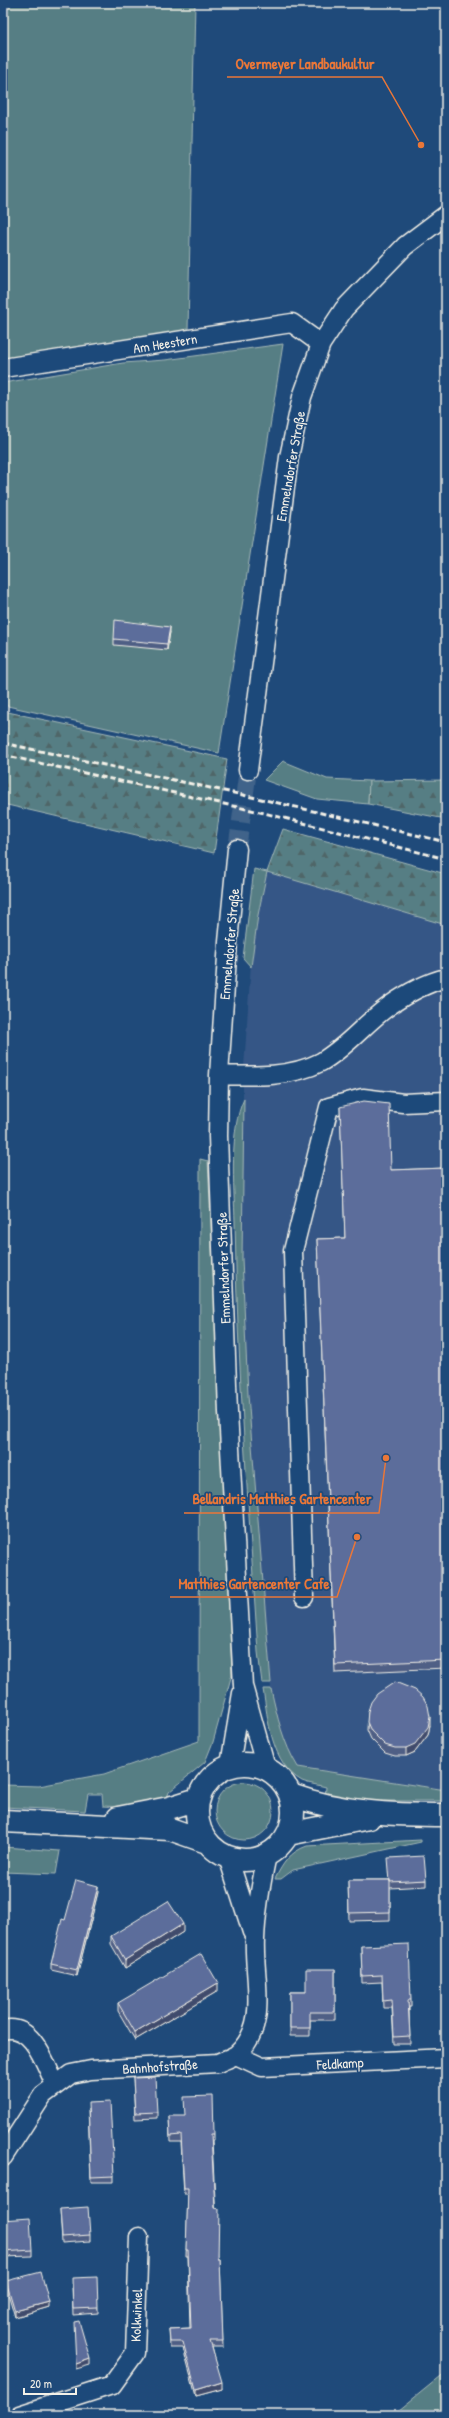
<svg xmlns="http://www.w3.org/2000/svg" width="449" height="2418" font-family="'Patrick Hand',sans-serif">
  <defs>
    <pattern id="forest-firs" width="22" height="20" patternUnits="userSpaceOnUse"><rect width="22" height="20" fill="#567e84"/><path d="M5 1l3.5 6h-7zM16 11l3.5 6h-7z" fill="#506668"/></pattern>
  </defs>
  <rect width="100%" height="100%" fill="#1f4a7a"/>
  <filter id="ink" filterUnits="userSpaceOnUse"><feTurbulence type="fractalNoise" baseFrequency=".025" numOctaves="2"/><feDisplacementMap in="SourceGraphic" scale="8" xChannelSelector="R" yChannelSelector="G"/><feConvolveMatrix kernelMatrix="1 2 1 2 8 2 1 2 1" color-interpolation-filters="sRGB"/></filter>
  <g filter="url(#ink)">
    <path fill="#355786" d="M267 872 446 925V1790L298 1767 289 1753 279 1725 271 1689 248 1395 242 1258 243 1083 251 963 258 915Z"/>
    <path fill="#567e84" stroke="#a5b8b6" d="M3 3H195L188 330 3 362Z
      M283 344 219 753 3 705V383L123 363 165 360Z
      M283 761 327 779 369 781 368 804 317 799 264 780Z
      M254 869 267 872 258 915 251 967 243 958Z
      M244 1099 242 1258 248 1395 271 1683H262L258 1652C249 1509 237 1365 235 1221 234 1187 229 1129 244 1099Z
      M200 1159 208 1161 232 1674 213 1742 205 1762 169 1792 167 1798 123 1807 103 1806 102 1794H88L85 1811 3 1807V1785L39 1786 104 1774 199 1741Z
      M263 1689H271C277 1716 283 1743 298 1767L446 1790V1801H381L325 1798 326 1787C319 1785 309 1784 302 1781 271 1764 268 1719 263 1689Z
      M215 1811a29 29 0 1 1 58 0a29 29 0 1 1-58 0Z
      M421 1840V1842L293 1870 281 1879H275C283 1863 290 1852 307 1846Z
      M3 1847 60 1851 56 1874 3 1872Z
      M446 2372V2415H393Z"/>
    <path fill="url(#forest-firs)" stroke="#a5b8b6" d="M3 711 227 759 214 853 3 804Z
      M446 780V819L368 804 369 781Z
      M283 829 446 874V925L267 872Z"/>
    <path fill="#40789b" stroke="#88a8ba" d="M442 1723H446V1752L441 1744Z"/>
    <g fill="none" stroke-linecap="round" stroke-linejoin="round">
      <path stroke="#3f638a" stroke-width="18" stroke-dasharray="18 9" stroke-linecap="butt" d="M237 849 248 770"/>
      <defs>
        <path id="minor" d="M3 368 292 323 321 344
          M248 770 289 457 302 397 321 344 344 309 405 246 446 215
          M237 849 228 942 219 1075 218 1136 228 1412 243 1686 266 1768
          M219 1075C252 1076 290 1078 321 1062 347 1047 365 1023 389 1006 406 994 426 983 446 978
          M304 1597 293 1251 329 1107 363 1098 403 1103 446 1101
          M230 1765 242 1693
          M228 1857 252 1932
          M3 2030C33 2022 45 2064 55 2084
          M236 2055 262 2067 446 2058
          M3 2157 43 2095 71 2074 91 2070 218 2063C223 2060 232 2058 237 2054 270 2024 253 1978 255 1940 256 1911 261 1883 267 1855
          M19 2415 112 2385 135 2353 139 2237"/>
        <path id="major" d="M197 1812a48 48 0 1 1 96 0a48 48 0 1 1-96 0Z
          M291 1795C341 1813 393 1815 446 1815
          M118 1818 169 1808 198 1799
          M3 1821 170 1829 207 1842
          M288 1834 369 1818"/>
      </defs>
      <use href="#minor" stroke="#f4f1e8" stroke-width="21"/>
      <use href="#major" stroke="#f4f1e8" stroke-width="25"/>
      <use href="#minor" stroke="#1f4a7a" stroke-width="18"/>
      <use href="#major" stroke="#1f4a7a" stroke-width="22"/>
      <path stroke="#f4f1e8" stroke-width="3" stroke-dasharray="6 3" stroke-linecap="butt" d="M3 743 261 799 446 842
        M3 755 260 812 446 859"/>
    </g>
    <path fill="#4f5e85" stroke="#f4f1e8" d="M170 632 167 650 114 645V639Z
      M340 1107 391 1170 446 1168V1668L335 1673 317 1239 345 1238Z
      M368 1711 430 1725 428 1735 415 1752 406 1756H395L385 1753 371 1739 367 1730Z
      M348 1880H426V1886L390 1888V1920L349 1921Z
      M98 1892 77 1976 51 1970V1964L65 1920Z
      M183 1932 125 1968 111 1944V1936Z
      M361 1946 411 2000V2007H409L410 2044H394L392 2008H383L382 1982 362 1983Z
      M335 1969V2020H310V2036H290V1992H306Z
      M218 1991 135 2040 118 2011V2003Z
      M133 2078 157 2112V2118L135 2119Z
      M88 2109 114 2176V2182H91Z
      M169 2116 214 2134V2140H212L218 2259H220L223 2347H212L222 2389 196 2396 183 2348H170L169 2329 190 2328 188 2256H186L188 2194H184L181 2142H170Z
      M60 2209 90 2235V2241L62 2243Z
      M3 2220 32 2250V2256L3 2257Z
      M6 2281 49 2307 15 2317 6 2287Z
      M72 2284 98 2308V2313L73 2315Z"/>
    <path fill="#404c6c" stroke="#f4f1e8" d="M170 627V632L167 650V644Z
      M430 1717V1725L428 1735 415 1752 406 1756V1748Z
      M98 1886V1892L77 1976V1970Z
      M183 1924V1932L125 1968V1960Z
      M218 1983V1991L135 2040V2032Z
      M49 2302V2307L15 2317V2311Z
      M90 2359V2365L76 2369V2364Z
      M222 2382V2389L196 2396V2390Z"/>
    <path fill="#5c6d9b" stroke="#f4f1e8" d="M115 620 170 627 167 644 114 639Z
      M364 1101 389 1104 391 1170 446 1168V1660L335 1665 317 1239 345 1238 340 1107Z
      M395 1682 415 1690 423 1697 428 1706 430 1717 428 1727 415 1744 406 1748H395L385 1745 371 1731 367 1722 368 1711 371 1702 377 1694Z
      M424 1856 426 1880 390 1882 388 1858Z
      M76 1880 98 1886 77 1970 51 1964 62 1919 65 1920Z
      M348 1880H390V1912L349 1913Z
      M168 1901 183 1924 125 1960 111 1936Z
      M409 1944 411 2000H408L410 2036 394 2037 392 2000 383 2001 382 1975 362 1976 361 1946Z
      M201 1954 218 1983 135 2032 118 2003Z
      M306 1969H335V2012H310V2028H290V1992H306Z
      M155 2077 157 2112 135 2113 133 2078Z
      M213 2096 214 2134H211L215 2208 219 2209 218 2259H220L223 2341H210L222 2382 196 2390 183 2342H170L169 2329 191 2328 188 2250H186L188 2188H184L181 2135 170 2136 169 2116H185L184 2097Z
      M110 2102 114 2176 91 2177 88 2103Z
      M88 2207 90 2235 62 2237 60 2209Z
      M30 2218 32 2250 3 2252V2220Z
      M41 2272 49 2302 15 2311 6 2281Z
      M97 2277 98 2308 73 2309 72 2278Z
      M79 2321 90 2359 76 2364 74 2322Z
      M217 2411 218 2415H200Z"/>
  </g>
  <g text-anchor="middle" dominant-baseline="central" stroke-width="3.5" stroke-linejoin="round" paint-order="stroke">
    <g font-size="14" fill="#f4f1e8" stroke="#1f4a7a">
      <text transform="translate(165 343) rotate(-9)">Am Heestern</text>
      <text transform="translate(290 466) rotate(-80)">Emmelndorfer Straße</text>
      <text transform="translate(229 944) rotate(-85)">Emmelndorfer Straße</text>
      <text transform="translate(223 1268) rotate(-92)">Emmelndorfer Straße</text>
      <text transform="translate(340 2063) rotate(-3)">Feldkamp</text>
      <text transform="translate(160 2066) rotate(-4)">Bahnhofstraße</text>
      <text transform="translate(136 2315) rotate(-88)">Kolkwinkel</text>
    </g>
  </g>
  <path fill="none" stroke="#ea7738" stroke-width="1.5" d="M421 145L382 77H227M386 1458L379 1513H184M357 1537L337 1597H170"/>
  <g fill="#ea7738" stroke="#1f4a7a" stroke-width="1.5">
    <circle cx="421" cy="145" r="4"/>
    <circle cx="386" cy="1458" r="4"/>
    <circle cx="357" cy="1537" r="4"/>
  </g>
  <g font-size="15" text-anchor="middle" font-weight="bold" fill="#ea7738" stroke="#1f4a7a" stroke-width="3.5" stroke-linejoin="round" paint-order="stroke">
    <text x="305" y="69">Overmeyer Landbaukultur</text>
    <text x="282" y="1504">Bellandris Matthies Gartencenter</text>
    <text x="254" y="1589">Matthies Gartencenter Cafe</text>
  </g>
  <rect width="449" height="2418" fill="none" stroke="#1f4a7a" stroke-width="16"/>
  <rect x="8" y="8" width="433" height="2402" fill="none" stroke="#f4f1e8" stroke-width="1.5" filter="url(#ink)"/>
  <path d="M24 2388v6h52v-6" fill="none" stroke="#f4f1e8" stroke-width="2"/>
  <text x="30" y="2388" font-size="12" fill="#f4f1e8" stroke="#1f4a7a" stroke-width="3" paint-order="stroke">20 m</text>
</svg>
